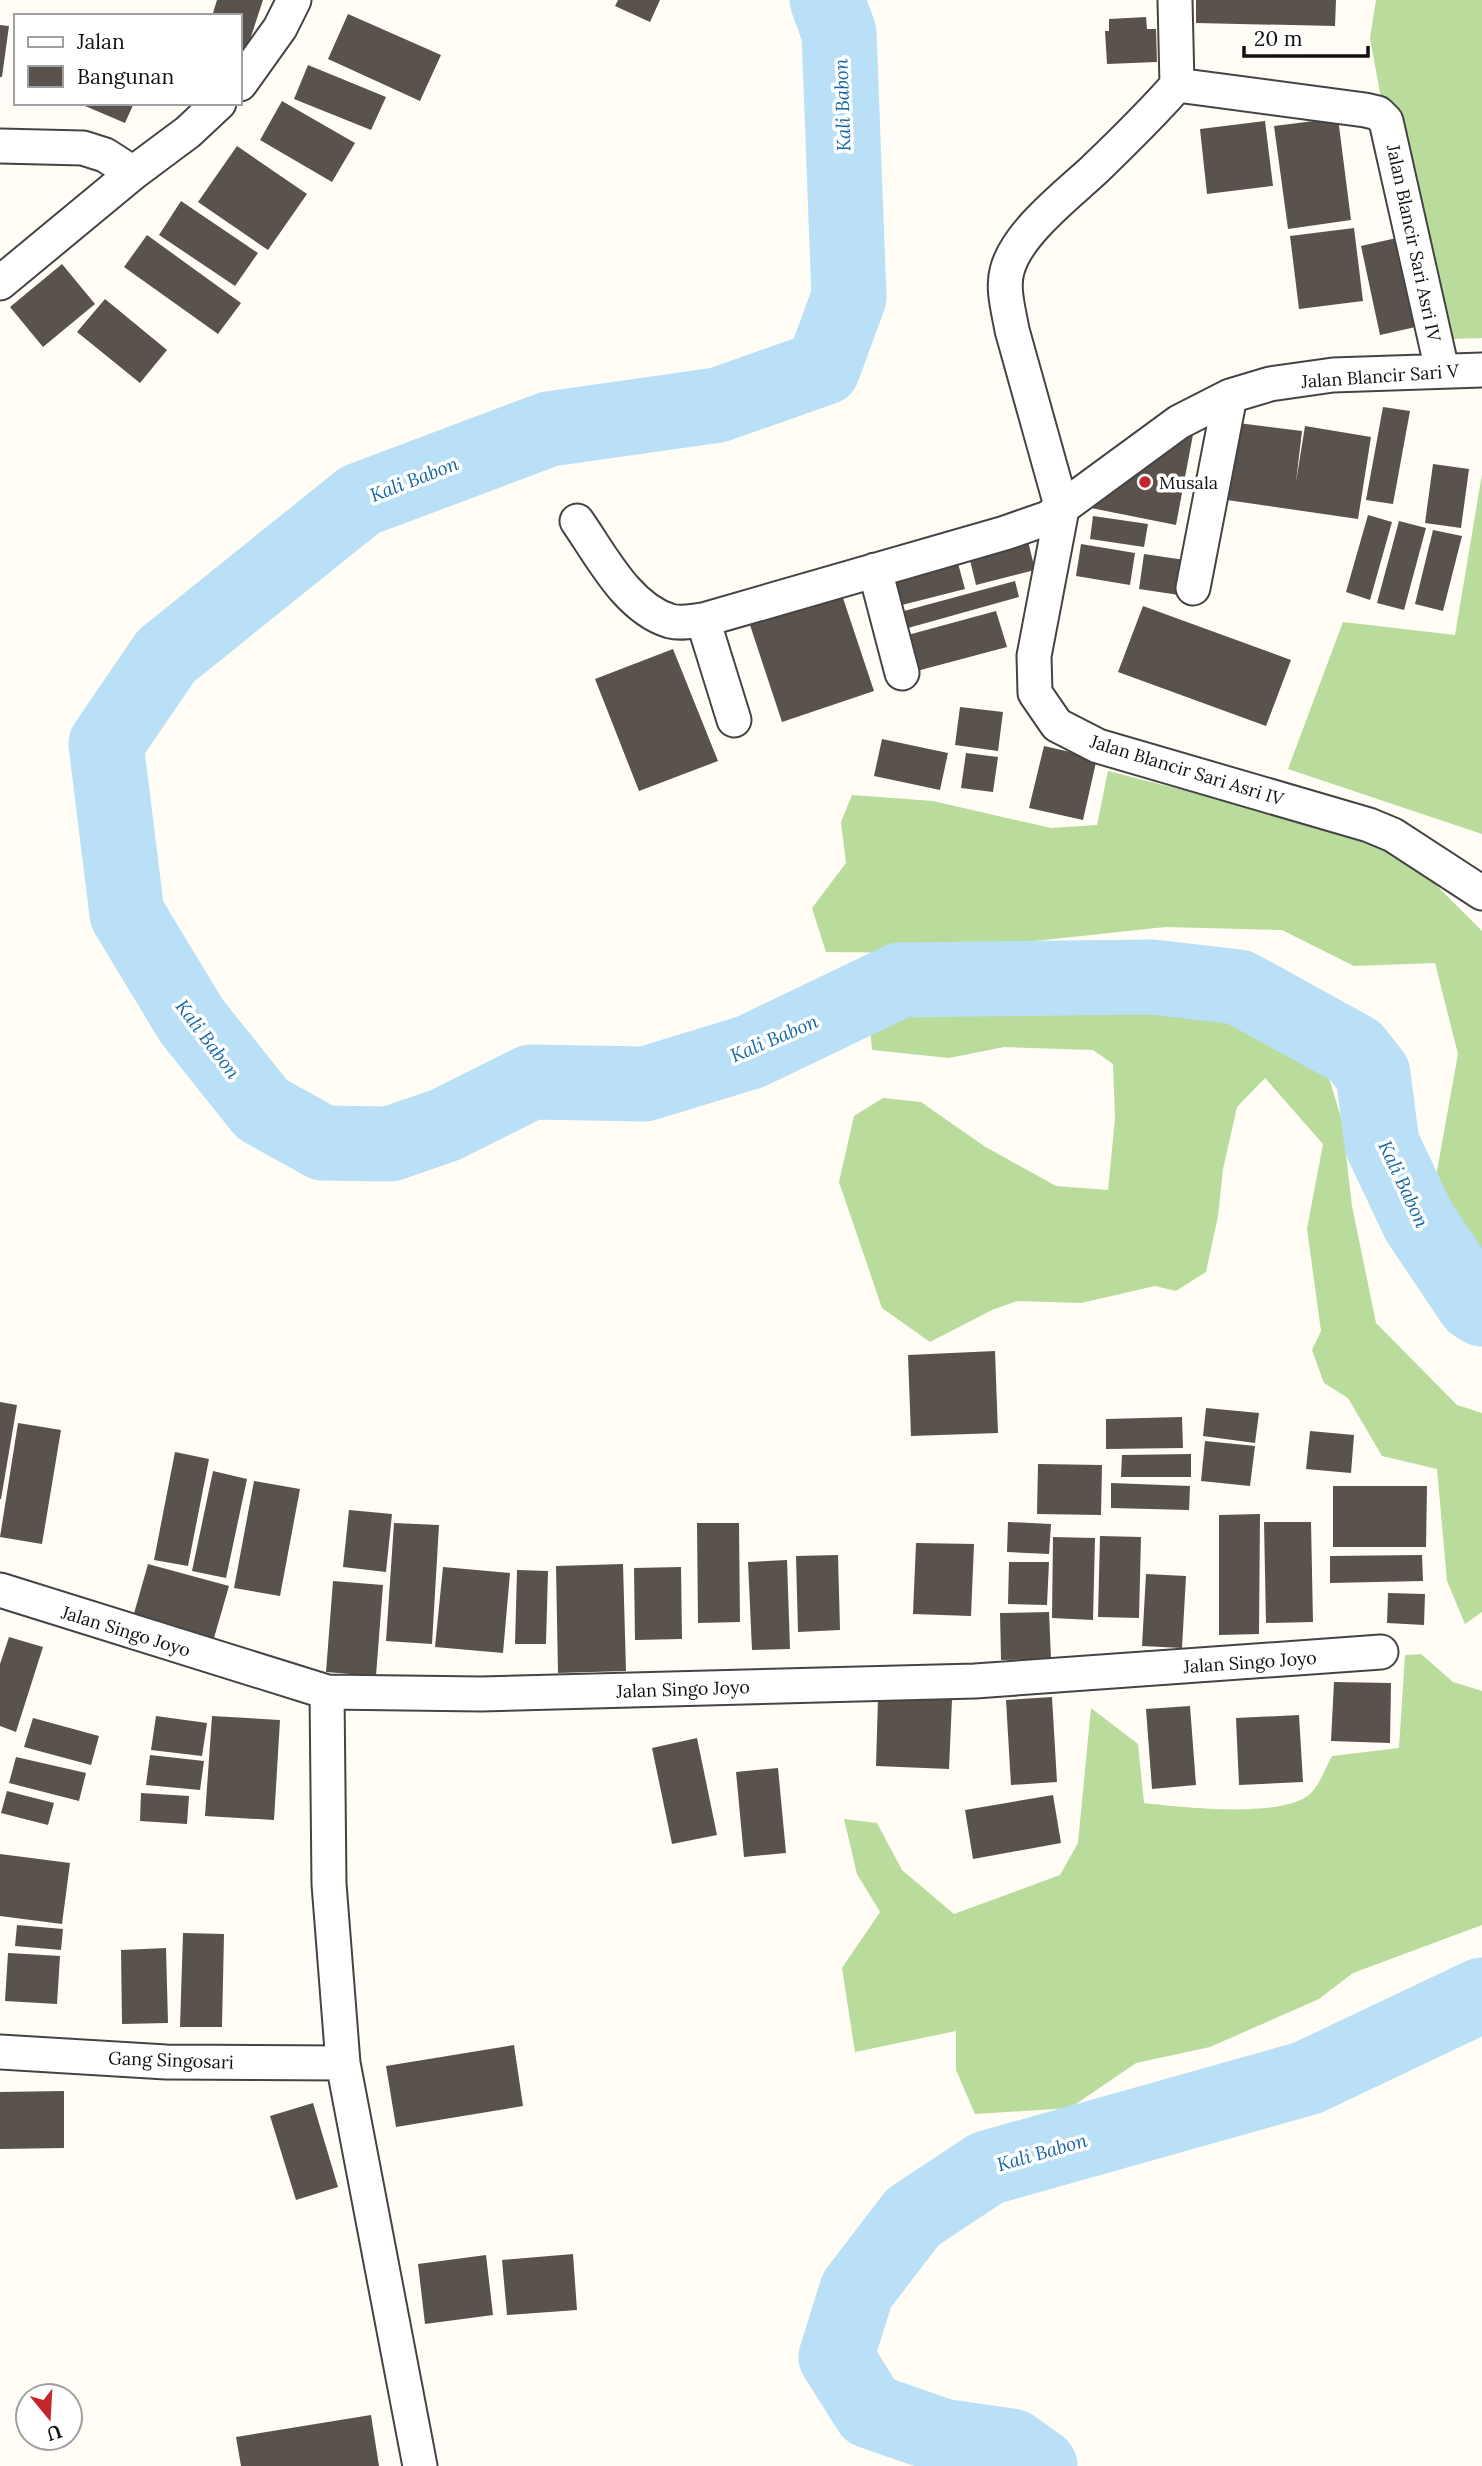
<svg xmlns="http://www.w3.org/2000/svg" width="1482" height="2466" font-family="Lora,serif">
  <rect width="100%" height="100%" fill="#fffdf5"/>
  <path fill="#b9dc9c" d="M1376 0H1482V338L1450 339 1428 224 1395 175 1370 38Z
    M1482 474V834L1288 769 1343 622 1455 635Z
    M1108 771 1353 833 1424 873 1482 931V1256L1433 1193 1458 1054 1435 963 1354 966 1282 930 1165 927 924 953 826 952 812 908 846 863 841 822 852 795 933 801 1051 828 1097 825Z
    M1202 1000 1263 1005 1323 1058 1342 1121 1352 1206 1376 1323 1457 1405 1482 1413V1612L1465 1624 1447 1581 1437 1469 1382 1456 1348 1398 1324 1383 1312 1350 1321 1331 1307 1229 1323 1144 1265 1078 1237 1107 1223 1169 1218 1216 1206 1272 1176 1291 1155 1286 1081 1303 1017 1301 992 1310 930 1342 882 1308 839 1182 854 1116 883 1098 921 1102 984 1146 1056 1186 1108 1190 1115 1119 1113 1064 1093 1050 1004 1047 949 1058 872 1050 869 1015 1148 1013Z
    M1421 1654 1453 1682 1482 1691V1925L1353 1973 1319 1999 1210 2047 1136 2063 1070 2108 975 2114 956 2070V2031L855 2052 842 1968 880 1912 857 1874 844 1819 877 1823 902 1870 954 1914 1060 1875 1078 1843 1091 1708 1138 1744 1144 1803C1181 1807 1282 1819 1310 1794 1319 1786 1326 1767 1332 1756L1399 1748 1405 1655Z"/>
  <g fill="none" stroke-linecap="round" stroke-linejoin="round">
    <path stroke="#b9e0f7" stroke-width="75" d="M827 0 839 33 849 297 823 368 718 405 549 429 360 500 166 656 106 744 127 914 191 1020 262 1109 323 1143 390 1144 445 1125 531 1082 645 1084 750 1052 900 980 1152 977 1239 987 1355 1051 1373 1074 1382 1144 1419 1222 1474 1304 1482 1309
      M1040 2466 1012 2446 942 2436 870 2411 836 2357 857 2290 913 2217 987 2168 1307 2078 1482 1995"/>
  </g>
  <path fill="#5a524d" d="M217 0H263L247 49 240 47V16H212Z
    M618 0H660L650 22 615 6Z
    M1196 0H1336L1335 26 1196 23Z
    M348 14 441 55 420 101 328 59Z
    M1146 17 1147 29H1156L1157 62 1107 64 1105 31H1109V19Z
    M0 25 9 26 2 77H0Z
    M308 65 386 97 371 130 294 99Z
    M282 101 355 143 332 182 260 140Z
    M78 103H134L125 123Z
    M1338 118 1351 220 1288 229 1274 126Z
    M1265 121 1273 186 1207 194 1200 129Z
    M237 146 307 194 268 250 198 202Z
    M181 201 258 253 235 286 159 235Z
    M1354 228 1363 301 1299 309 1290 236Z
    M147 235 241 303 218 334 124 267Z
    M1401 237 1420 326 1380 335 1361 246Z
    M62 264 95 304 43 347 10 307Z
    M105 299 167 350 140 383 77 332Z
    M1383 407 1410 411 1393 504 1366 500Z
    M1230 422 1302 431 1296 482 1305 426 1371 437 1358 519 1220 499Z
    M1195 424 1176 525 1076 505Z
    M1433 464 1469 469 1461 528 1425 523Z
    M1368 515 1392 522 1370 600 1346 592Z
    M1093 516 1148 524 1144 547 1090 539Z
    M1399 521 1426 528 1404 610 1377 603Z
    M1433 530 1462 536 1443 611 1415 604Z
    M1028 541 1035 570 976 585 969 556Z
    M1081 544 1135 553 1130 585 1076 576Z
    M1144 554 1185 560 1179 595 1139 589Z
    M956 556 965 589 898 606 890 573Z
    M1015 581 1019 597 908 628 904 611Z
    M841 592 874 691 782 722 749 622Z
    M1143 606 1291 660 1266 726 1118 672Z
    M996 611 1007 647 913 672 904 636Z
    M673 649 718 761 639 791 595 679Z
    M960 707 1003 712 998 751 955 745Z
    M882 739 948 753 940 790 874 776Z
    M1044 746 1097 758 1083 820 1029 808Z
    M966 753 998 757 993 792 961 788Z
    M995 1351 998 1433 911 1436 908 1355Z
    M0 1402 17 1405 1 1499H0Z
    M1206 1408 1259 1413 1255 1443 1203 1436Z
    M1182 1417 1183 1448 1106 1449V1419Z
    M18 1423 61 1430 42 1544 0 1537Z
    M1310 1431 1354 1435 1351 1473 1306 1469Z
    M1205 1441 1255 1446 1250 1486 1201 1481Z
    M175 1452 209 1459 188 1566 154 1560Z
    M1191 1454V1477H1121L1122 1455Z
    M1038 1464 1102 1465 1101 1515 1037 1514Z
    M213 1471 247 1479 226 1578 192 1571Z
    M254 1481 300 1489 280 1596 234 1588Z
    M1111 1483 1190 1486 1189 1510 1111 1508Z
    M1333 1486H1427L1426 1547H1333Z
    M349 1510 392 1514 386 1572 343 1567Z
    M1260 1514 1259 1634 1219 1635V1515Z
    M1008 1522 1051 1524 1049 1554 1007 1552Z
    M1264 1522H1311L1313 1622 1266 1623Z
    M394 1523 439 1525 432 1644 386 1641Z
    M697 1523H739L740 1622 698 1623Z
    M1100 1536 1141 1537 1139 1618 1098 1617Z
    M1053 1537 1095 1538 1093 1620 1052 1618Z
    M916 1543 974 1544 971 1616 913 1614Z
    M838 1555 840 1630 798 1632 796 1556Z
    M1422 1555 1423 1581 1330 1583V1556Z
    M787 1560 790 1649 752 1650 748 1562Z
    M1009 1562H1049L1047 1605 1008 1604Z
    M148 1564 229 1586 214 1638 133 1617Z
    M623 1564 626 1671 558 1673 556 1566Z
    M443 1567 510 1573 503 1653 435 1647Z
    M681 1567 682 1639 635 1640 634 1568Z
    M517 1570 548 1571 546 1644H515Z
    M1146 1574 1186 1576 1182 1648 1142 1646Z
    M333 1581 383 1585 376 1676 326 1672Z
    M1388 1593 1425 1594 1424 1625 1387 1623Z
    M1049 1612 1051 1659 1001 1660 1000 1613Z
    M9 1637 43 1647 16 1732 0 1726V1664Z
    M1334 1682 1391 1683 1390 1743 1331 1741Z
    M1052 1697 1057 1782 1011 1785 1006 1700Z
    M878 1698 952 1700 949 1769 876 1766Z
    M1190 1706 1196 1785 1152 1789 1146 1709Z
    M1299 1715 1303 1782 1239 1785 1236 1718Z
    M156 1716 207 1723 202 1756 151 1750Z
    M212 1716 280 1720 274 1820 205 1816Z
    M33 1718 99 1736 91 1765 24 1747Z
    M697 1738 717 1835 672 1844 652 1748Z
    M150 1755 204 1761 200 1790 146 1785Z
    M16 1757 86 1773 79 1801 9 1783Z
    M778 1768 786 1853 744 1857 736 1772Z
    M7 1791 54 1803 48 1825 1 1813Z
    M141 1793 189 1796 187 1824 140 1821Z
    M1053 1795 1061 1843 973 1859 965 1810Z
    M0 1854 70 1863 62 1924 0 1916Z
    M17 1925 63 1929 61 1950 15 1946Z
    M183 1933 224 1934 222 2027H180Z
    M166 1948 168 2023 122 2024 121 1950Z
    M8 1953 60 1956 57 2004 5 2001Z
    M514 2045 523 2106 396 2127 386 2066Z
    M64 2091V2148L0 2149V2092Z
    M313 2103 338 2187 296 2200 270 2116Z
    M573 2254 577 2310 507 2315 502 2260Z
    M486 2255 493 2315 425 2324 418 2264Z
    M371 2415 379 2466H241L236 2437Z"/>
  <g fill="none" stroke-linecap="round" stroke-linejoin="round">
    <defs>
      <path id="street" d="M1175 0 1177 85C1151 115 1123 142 1094 170 1067 195 1016 234 1007 271 1002 289 1009 312 1012 330L1062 509 1034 656 1035 693 1057 725 1098 746 1369 825 1393 835 1482 893
        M240 84 280 28 294 0
        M1177 85 1365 110 1378 113 1386 121 1442 370
        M0 146 83 148 105 155 133 173
        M0 283 133 173 188 132 219 103
        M577 521C601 555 627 608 670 621 681 624 692 621 703 620L1005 533 1048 518 1179 422 1230 396 1270 384 1333 375 1482 370
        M875 570 902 673
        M1193 588 1230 396
        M703 620 734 720
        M0 1590 327 1692 481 1694 975 1681 1381 1652
        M327 1692 329 1884 343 2063 420 2466
        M0 2052 166 2062 343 2063"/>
    </defs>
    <use href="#street" stroke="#444" stroke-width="37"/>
    <use href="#street" stroke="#fff" stroke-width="33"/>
  </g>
  <circle fill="#c4262e" stroke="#fff" stroke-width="2.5" cx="1145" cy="482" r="7"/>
  <g text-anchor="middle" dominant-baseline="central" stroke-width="7" stroke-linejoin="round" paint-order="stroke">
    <g font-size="18" fill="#111" stroke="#fff">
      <text transform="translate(1414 243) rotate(78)">Jalan Blancir Sari Asri IV</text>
      <text transform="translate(1380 376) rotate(-4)">Jalan Blancir Sari V</text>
      <text transform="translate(1187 770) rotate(17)">Jalan Blancir Sari Asri IV</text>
      <text transform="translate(126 1631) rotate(17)">Jalan Singo Joyo</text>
      <text transform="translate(1250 1662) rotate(-4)">Jalan Singo Joyo</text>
      <text transform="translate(683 1689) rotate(-2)">Jalan Singo Joyo</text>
      <text transform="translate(171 2060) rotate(2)">Gang Singosari</text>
    </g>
    <g font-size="18" fill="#111" stroke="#fff" text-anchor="start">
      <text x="1159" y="482">Musala</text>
    </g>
    <g font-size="19" font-style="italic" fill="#1768a6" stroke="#fff">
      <text transform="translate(842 105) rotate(-92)">Kali Babon</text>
      <text transform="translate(414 479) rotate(-21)">Kali Babon</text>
      <text transform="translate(774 1038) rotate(-23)">Kali Babon</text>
      <text transform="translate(208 1039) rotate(53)">Kali Babon</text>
      <text transform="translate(1404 1184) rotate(65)">Kali Babon</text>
      <text transform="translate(1042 2152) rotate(-16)">Kali Babon</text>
    </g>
  </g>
  <rect x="14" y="14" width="228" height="91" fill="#ffffff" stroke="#a0a0a0" stroke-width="2"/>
  <rect x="28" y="37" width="35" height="10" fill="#ffffff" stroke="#a0a0a0" stroke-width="2"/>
  <text x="77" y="49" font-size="21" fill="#111111">Jalan</text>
  <rect x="28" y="66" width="35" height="21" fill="#5a524d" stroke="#a0a0a0" stroke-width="2"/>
  <text x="77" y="84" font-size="21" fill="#111111">Bangunan</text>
  <g transform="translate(49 2417) rotate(162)"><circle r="33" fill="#ffffff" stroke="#a0a0a0" stroke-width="2"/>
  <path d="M0-5L12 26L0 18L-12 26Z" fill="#c4262e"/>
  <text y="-10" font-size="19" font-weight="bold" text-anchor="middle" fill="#111111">U</text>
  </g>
  <path d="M1244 46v10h124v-10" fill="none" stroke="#111111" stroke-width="3.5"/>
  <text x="1254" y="46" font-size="21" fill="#111111" stroke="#ffffff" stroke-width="5" paint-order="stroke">20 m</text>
</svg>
